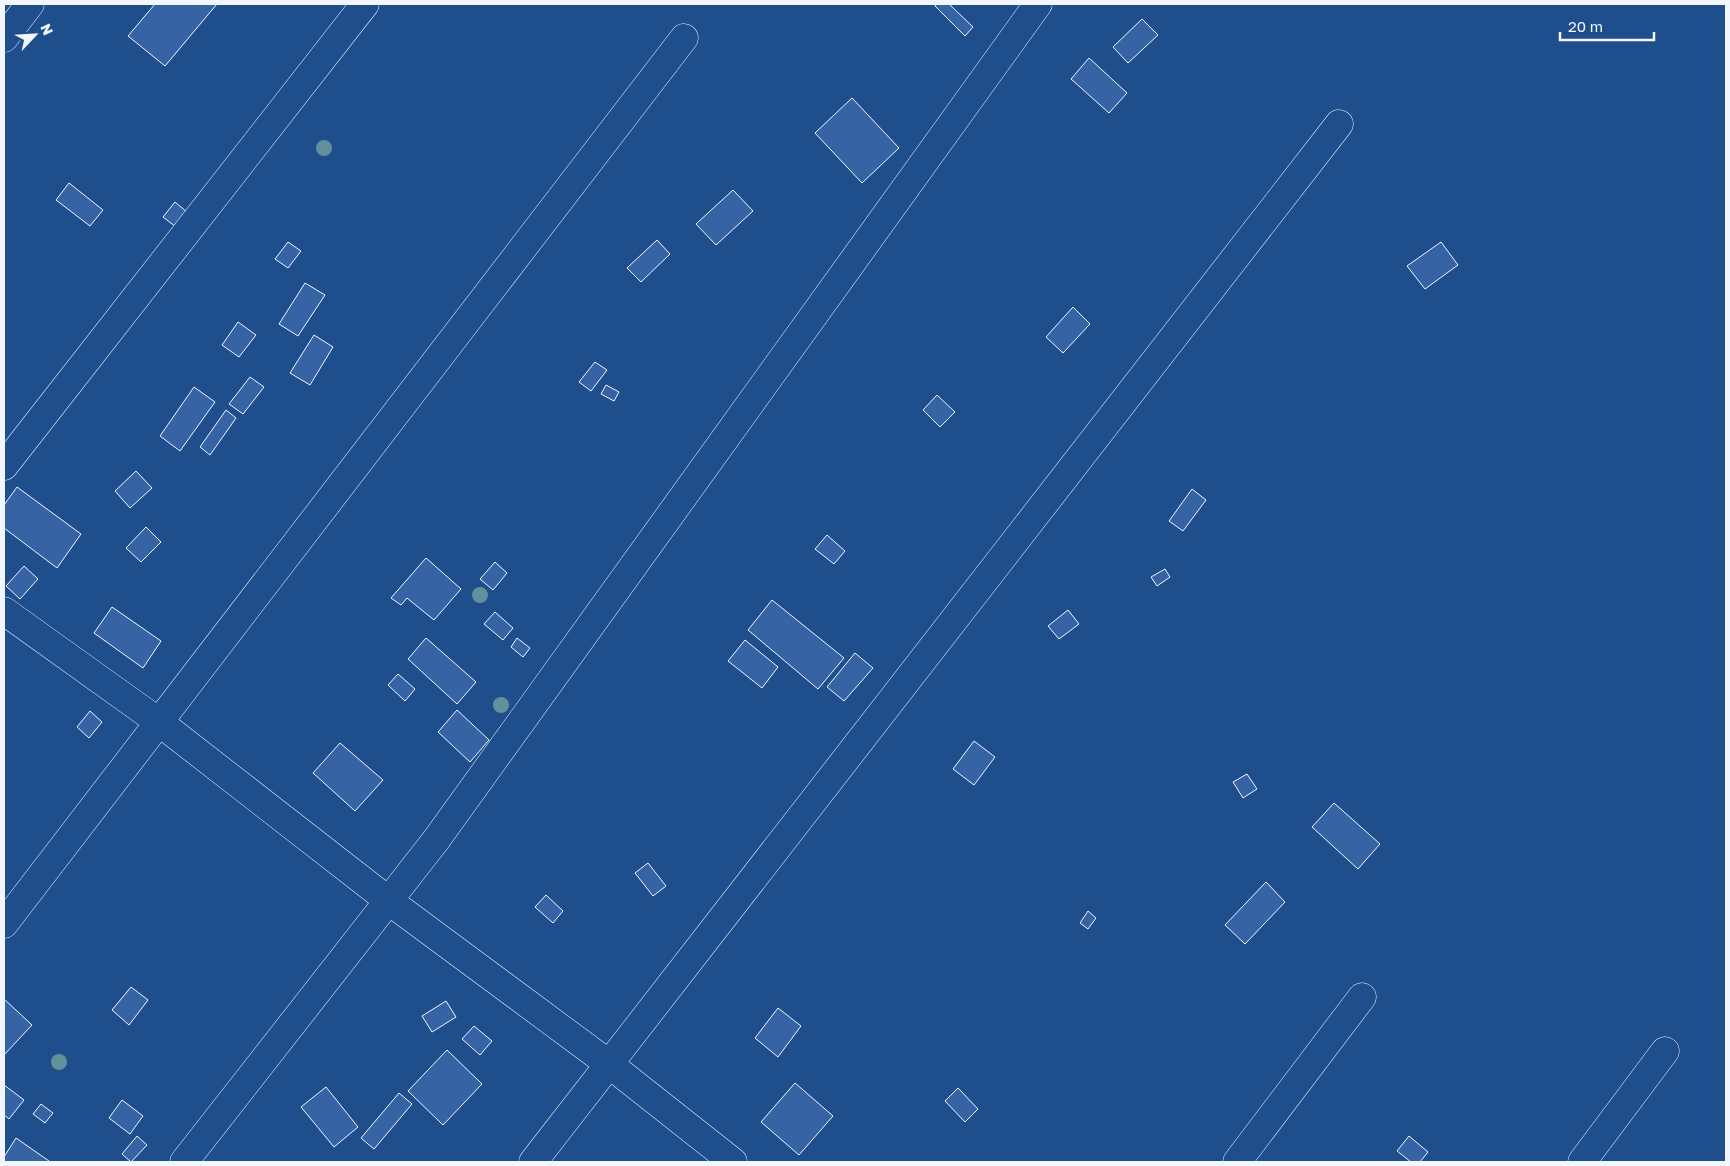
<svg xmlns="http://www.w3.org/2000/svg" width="1730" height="1166" font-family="'Golos Text',sans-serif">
  <rect width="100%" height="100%" fill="#1f4e8c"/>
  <path fill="#3563a3" stroke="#f2f6ff" d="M155 4H217L165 66 128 36Z
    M936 4H949L973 27 965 36 935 6Z
    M1142 19 1158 35 1128 63 1113 47Z
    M1089 58 1127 93 1109 113 1071 79Z
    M852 98 899 148 862 183 815 133Z
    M69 183 103 210 90 226 56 200Z
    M733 190 753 211 716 245 696 224Z
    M175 202 187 212 176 227 163 217Z
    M657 240 670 254 641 282 627 268Z
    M288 242 301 251 288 268 275 259Z
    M1441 242 1458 265 1425 289 1407 266Z
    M305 283 325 295 298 336 279 324Z
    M1073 307 1090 324 1063 353 1046 337Z
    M238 322 256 335 239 357 222 345Z
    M314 335 333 347 310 385 290 373Z
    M595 362 607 370 591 391 579 382Z
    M250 377 264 387 243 414 229 404Z
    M606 385 619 392 614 401 601 394Z
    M194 387 215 402 180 451 160 436Z
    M937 395 955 412 940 427 923 410Z
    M226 410 236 418 210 455 200 447Z
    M136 471 152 488 130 508 115 491Z
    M17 487 81 534 57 568 4 528V505Z
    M1192 489 1206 500 1183 531 1169 521Z
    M146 527 161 542 141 562 126 548Z
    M827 535 845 551 834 564 815 549Z
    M426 558 461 589 434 620 407 598 401 605 391 598Z
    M495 562 507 573 493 590 480 579Z
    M24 566 38 579 20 599 6 586Z
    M1165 569 1170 577 1157 586 1151 577Z
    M772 600 844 658 818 689 748 630Z
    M112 607 161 641 143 668 94 633Z
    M1068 610 1079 624 1059 639 1048 626Z
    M495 612 513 628 503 640 484 624Z
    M426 638 476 682 457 704 408 659Z
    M517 638 530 648 523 657 511 647Z
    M745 640 778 667 762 688 728 661Z
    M855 653 873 668 844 701 827 687Z
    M398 674 415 689 405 701 388 685Z
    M457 710 489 740 470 762 438 732Z
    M90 711 102 722 89 738 77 727Z
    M974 741 995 757 974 785 953 769Z
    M340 743 383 780 355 811 313 773Z
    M1247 774 1257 789 1243 798 1233 782Z
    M1334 803 1380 844 1358 869 1312 827Z
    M648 863 666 886 653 896 635 873Z
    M1266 882 1285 902 1245 944 1225 925Z
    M546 895 563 911 553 923 535 907Z
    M1088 911 1096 918 1088 929 1080 923Z
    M131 987 148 1000 129 1025 112 1010Z
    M4 999 32 1025 4 1055Z
    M446 1001 456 1017 432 1032 422 1016Z
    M778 1008 801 1026 778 1057 755 1038Z
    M474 1026 492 1041 480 1055 462 1039Z
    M447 1050 482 1084 443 1125 408 1091Z
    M795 1083 833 1116 799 1155 761 1122Z
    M4 1085 24 1100 9 1119 4 1115Z
    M326 1087 358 1127 334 1147 301 1107Z
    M958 1088 978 1109 965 1122 945 1101Z
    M399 1093 412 1104 374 1149 361 1138Z
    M122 1100 143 1116 130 1134 109 1118Z
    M41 1104 53 1113 45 1123 33 1114Z
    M137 1136 147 1145 131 1162 122 1154Z
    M1409 1136 1428 1152 1420 1162H1411L1397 1151Z
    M16 1138 49 1161 48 1162H4V1157Z"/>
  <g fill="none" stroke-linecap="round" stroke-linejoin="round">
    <defs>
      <path id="minor" d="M4 38 30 4
        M4 466 365 4
        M4 611 159 722 389 901 609 1064 733 1162
        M4 924 684 38
        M184 1162 436 840 1038 4
        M533 1162 1339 124
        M1237 1162 1362 997
        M1582 1162 1665 1051"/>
    </defs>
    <use href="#minor" stroke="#f2f6ff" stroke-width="29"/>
    <use href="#minor" stroke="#1f4e8c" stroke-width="28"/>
  </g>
  <g fill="#61919a">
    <circle cx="324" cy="148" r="8"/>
    <circle cx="480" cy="595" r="8"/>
    <circle cx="501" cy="705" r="8"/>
    <circle cx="59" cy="1062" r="8"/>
  </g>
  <rect width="1730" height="1166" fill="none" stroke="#f2f6ff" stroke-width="10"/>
  <g transform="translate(35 35) rotate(65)" stroke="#1f4e8c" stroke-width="4" paint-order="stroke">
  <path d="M0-4L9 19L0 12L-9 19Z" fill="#f2f6ff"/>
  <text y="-8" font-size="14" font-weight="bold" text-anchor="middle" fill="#f2f6ff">N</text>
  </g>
  <path d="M1560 32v8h94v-8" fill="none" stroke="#f2f6ff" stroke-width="2.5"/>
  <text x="1568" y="32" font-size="15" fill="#f2f6ff" stroke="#1f4e8c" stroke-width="4" paint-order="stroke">20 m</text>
</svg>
